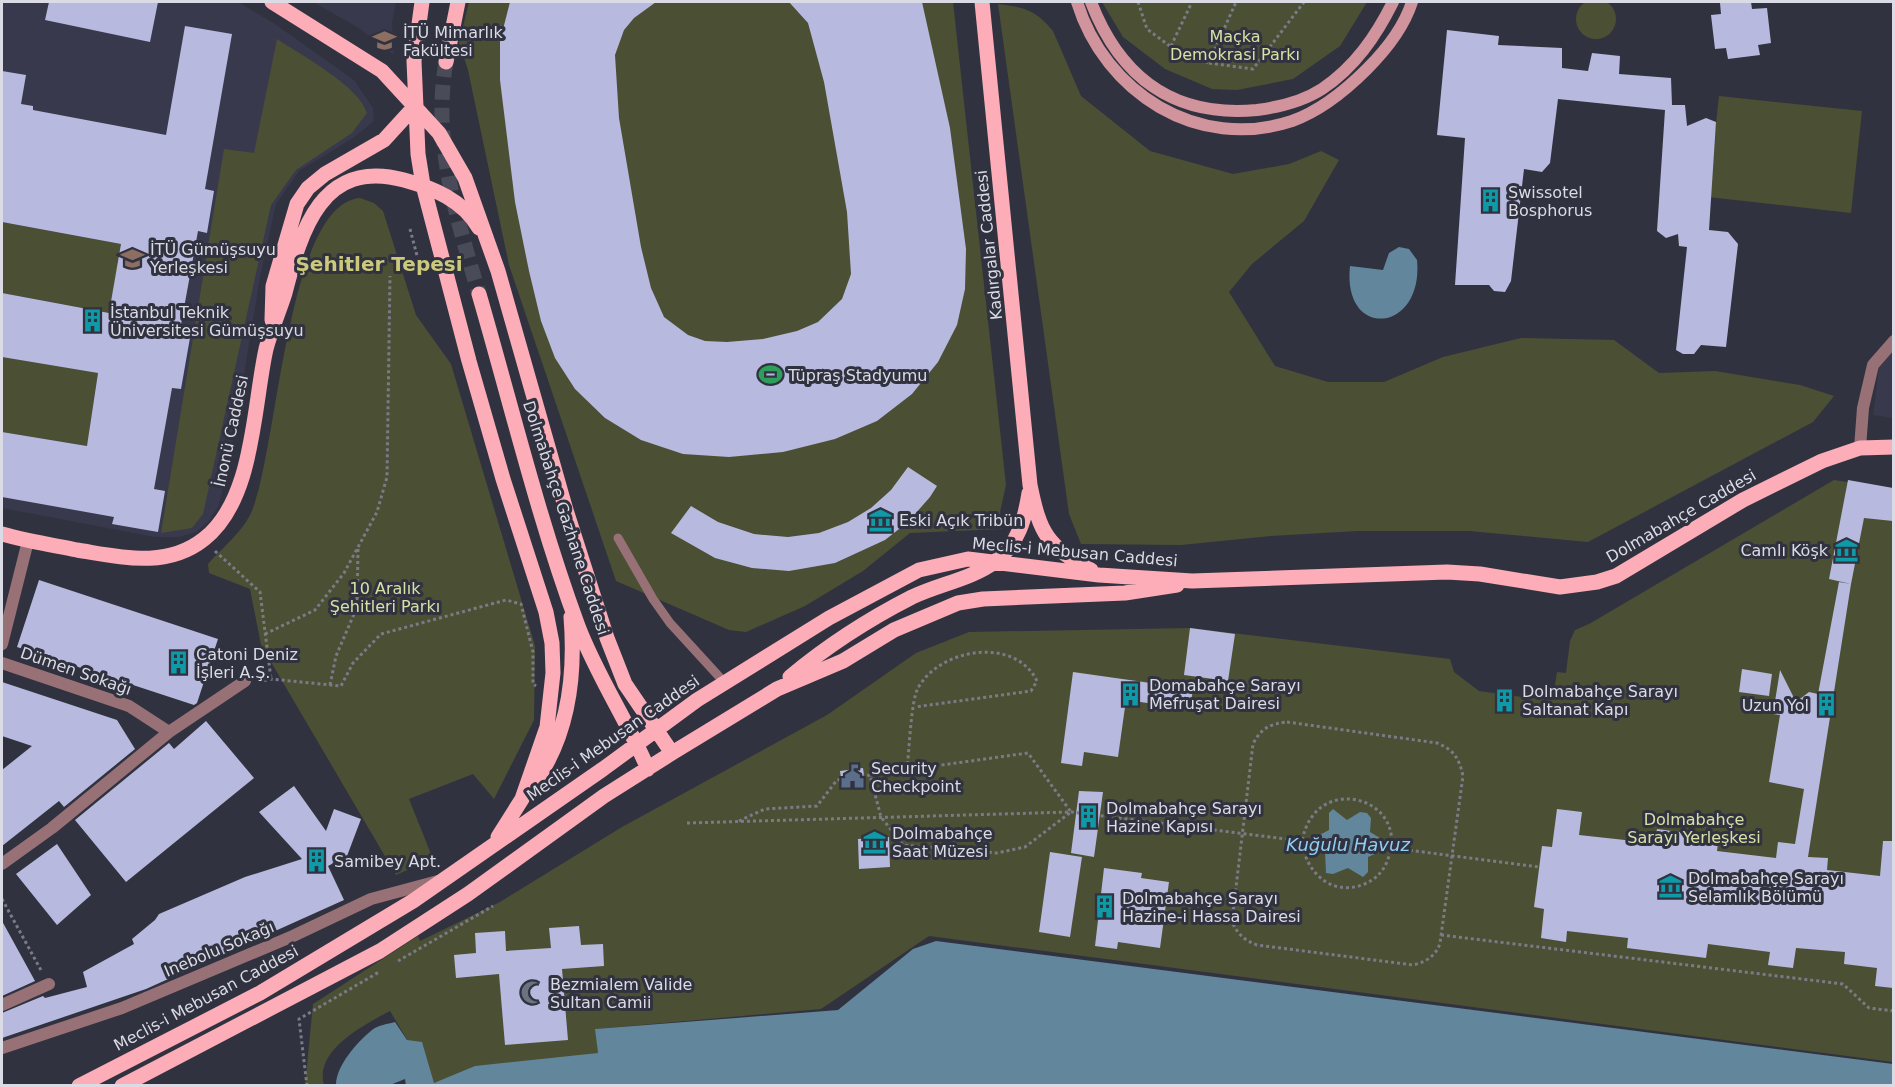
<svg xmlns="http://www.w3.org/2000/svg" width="1895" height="1087" font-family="'DejaVu Sans',sans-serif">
  <rect width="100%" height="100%" fill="#313240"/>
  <path fill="#38394d" d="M2 2H238L272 22 354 80 373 108 374 121 353 138 299 171 276 204 260 277 229 465 218 507 209 521 196 532 179 537H155L2 508Z
    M313 2H396L392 23 394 55 359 28Z
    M1893 351V418L1873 415 1879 368Z"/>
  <path fill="#4b4f34" d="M1576 19a20 20 0 1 1 40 0a20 20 0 1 1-40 0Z
    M469 2H953L1006 485 1000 512 1002 529 910 533 863 571 805 606 746 632 729 630 616 581 509 265 468 70 459 43Z
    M1102 2H1367L1340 46 1293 79 1237 90 1212 89 1165 69 1123 37Z
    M998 4C1024 7 1036 10 1053 31L1081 96 1150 151 1233 174 1289 164 1321 151 1339 160 1304 221 1252 264 1229 292 1275 366 1328 382H1384L1443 357 1521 338 1614 340 1659 373 1715 371 1800 385 1834 396 1813 422 1588 542 1469 531H1357L1271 536 1181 545 1081 544 1069 514Z
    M277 39C301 55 359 86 367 113L352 133 296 170 271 205 203 514 192 528 161 533 224 149 254 153Z
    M1719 96 1862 111 1851 213 1708 197Z
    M360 198 374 203 383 211 416 315 451 364 535 646 534 720 494 799 473 774 409 799 433 859 396 875 261 645 250 589 209 573 208 564C221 549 241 533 250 515 278 459 285 204 360 198Z
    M2 222 148 249 120 254 109 313 2 293Z
    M2 357 98 373 89 431 121 437 119 451 2 432Z
    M1834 480 1893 489V1062L929 936 821 1009 596 1029 598 1053 433 1083 390 1011C364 1025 314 1050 324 1085L305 1086 313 1004 418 936 420 941 500 902 622 827 827 715 916 653 969 632 1190 628 1450 659 1454 672 1479 691 1530 698 1555 685 1557 672 1566 673 1570 641 1575 630 1589 624Z"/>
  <path fill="#62869b" d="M1399 247 1409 249 1417 260C1424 333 1342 341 1350 266L1383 270 1389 253Z
    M1333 809 1347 820 1360 812 1367 813 1371 818 1370 832 1385 841 1384 850 1368 857V872L1363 877 1348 868 1333 874 1326 873 1325 852 1312 844 1310 840 1329 830V813Z
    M936 941 1893 1064V1085L406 1086 405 1079 390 1085H336C336 1066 357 1042 372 1030 378 1025 388 1024 395 1022L407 1040 422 1042 434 1083 475 1066 598 1053 595 1029 838 1010 913 949Z"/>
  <path fill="#b7bade" d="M49 2H158L150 42 45 20Z
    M510 2H656L634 18 624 30 615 55 619 118 641 247 651 288 664 317 688 335 705 341 727 342 763 339 797 331 818 322 842 299 851 274 847 212 824 82 808 23 789 2H922L950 128 966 249 965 289 957 325 938 362 912 394 877 421 835 439 783 452 729 457 683 454 641 440 605 418 575 389 555 358 541 321 529 271 515 202 500 80V41Z
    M1751 2 1752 9 1767 8 1771 43 1758 45 1760 55 1728 59 1726 48 1715 49 1711 15 1721 14 1720 3Z
    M185 26 232 34 205 189 214 191 207 233 198 231 180 330 191 332 181 389 172 388 154 489 165 491 158 532 112 524 114 517 2 497V432L87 446 98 373 2 357V293L109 313 121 244 2 222V71L26 75 21 104 33 106V110L166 135Z
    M1447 30 1499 36 1498 45 1562 48V68L1588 71 1592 53 1620 56 1619 74 1671 78 1672 105H1685L1687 126 1706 118 1716 122 1709 230 1728 232 1738 244 1726 347 1701 345 1694 354H1683L1676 350 1687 247 1679 246 1678 234 1666 238 1657 231 1665 110 1558 99 1550 163 1542 172 1524 169 1511 281 1505 292 1494 291 1489 285H1455L1465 138 1437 135Z
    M908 467 937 486 930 497 908 522 885 540 835 563 789 571 752 568 715 558 671 533 691 506 718 522 754 534 788 537 819 533 848 522 871 508 891 490Z
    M1848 480 1893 488V521L1864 518 1851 584 1829 579Z
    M39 580 218 639 197 703 194 705 17 647Z
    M1839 582 1851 584 1808 857 1828 858 1827 870 1880 876 1883 841H1893V988L1875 986 1877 968 1844 964 1845 952 1796 948 1793 968 1768 965 1770 952 1708 944 1706 958 1627 948 1628 938 1567 931 1566 942 1541 938 1544 909 1534 907 1542 846 1552 847 1557 809 1582 812 1579 835 1634 841 1635 832 1656 834 1657 829 1702 835 1701 842 1718 843 1717 851 1776 858 1778 842 1795 844 1804 789 1769 782 1780 715 1773 714 1780 670 1796 702 1809 692 1818 694Z
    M1190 628 1235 634 1228 681 1184 675Z
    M1742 669 1772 674 1769 696 1739 692Z
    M1073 672 1193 689 1190 709 1126 700 1118 757 1084 752 1082 766 1061 763Z
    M2 682 117 720 135 749 64 807 59 801 2 846V770L32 746 2 736Z
    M206 721 254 778 126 882 75 820 169 743 174 749Z
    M863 768 865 783 842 786 840 771Z
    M294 786 326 831 334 809 361 819 347 856 328 866 344 900 146 989 2 1038V1013L43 996 45 998 87 987 83 972 134 944 132 939 155 920 159 914 245 877 302 859 259 812Z
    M1079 791 1103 792 1094 857 1071 853Z
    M889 837 890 867 859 869 858 839Z
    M57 844 91 895 57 925 16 874Z
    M1050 852 1082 857 1070 937 1039 932Z
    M1104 868 1142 873 1141 878 1169 882 1160 948 1118 942 1117 949 1095 946Z
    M2 921 35 981 2 996Z
    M579 926 581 945 603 944 604 966 562 969 568 1040 505 1045 499 974 456 978 454 955 476 953 475 933 505 931 506 951 551 948 549 928Z"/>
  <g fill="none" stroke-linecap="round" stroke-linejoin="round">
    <path stroke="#4a4b59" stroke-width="15" stroke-dasharray="15 8" stroke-linecap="butt" d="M446 62C432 140 457 219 479 294"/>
    <path stroke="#7a7b86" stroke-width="3" stroke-dasharray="3 3" stroke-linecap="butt" d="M1138 2 1147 29 1171 47 1209 63 1236 2
      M1171 46 1192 2
      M1209 63 1253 69 1304 2
      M410 229 420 267 415 269
      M215 551 260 592 271 679
      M265 634 315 610 344 573 377 512 387 477 390 276
      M258 682 271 679 341 686 353 663 381 634 506 600 521 604 533 652V684L536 686
      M330 685 336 656 357 607 358 549
      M1287 722 1437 743C1454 750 1459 758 1463 776L1440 943C1436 956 1426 962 1413 965L1257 945C1244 940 1237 934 1232 921L1253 744C1261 728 1270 724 1287 722Z
      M907 770C909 753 911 700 918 688 940 648 1015 636 1037 681L1031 691 915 707
      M739 821 765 809 817 806 837 780 870 775 881 817 903 845 997 853 1025 847 1071 812 1028 753 870 775
      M687 823 1071 812 1302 841C1315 771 1408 797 1389 856 1385 870 1376 880 1362 885 1330 896 1305 871 1302 841
      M1392 848 1539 867
      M2 899 42 972
      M1441 935 1843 984 1869 1008 1894 1011
      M398 961 493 906
      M307 1086 299 1019 379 972"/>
    <path stroke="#987176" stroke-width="9" d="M618 538 653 599 670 623 724 682"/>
    <path stroke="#987176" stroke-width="12" d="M1860 448 1863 408 1873 365 1894 341
      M2 644 28 541
      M2 663 129 706 169 732
      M2 864 52 828 169 732 245 681
      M2 1005 49 984
      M2 1048 122 1008 293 936 371 899 438 881"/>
    <path stroke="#d1939c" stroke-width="12" d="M1077 2C1105 93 1198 152 1292 121 1320 111 1346 90 1367 69 1385 51 1404 27 1412 2
      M1091 2C1120 77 1174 118 1257 110 1280 107 1302 102 1322 89 1355 67 1376 36 1393 2"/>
    <path stroke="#fcadb8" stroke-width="15" d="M272 2 382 71 439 133 465 178 498 271 566 510 607 638 625 684 672 753
      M422 2 414 61 418 154 423 185 469 361 503 479 546 612 552 643 553 673 547 727 522 799 498 837
      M982 2 1030 485C1040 534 1047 546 1091 570
      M446 62 458 2
      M479 294C511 404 538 518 578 626 597 676 627 720 648 769
      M272 320 273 286 297 204 308 188 325 174 384 140 416 105
      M2 534C27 541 52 545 77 550 121 557 166 569 204 539 254 500 253 408 266 349 271 330 279 312 285 293 301 230 322 158 404 180 433 188 463 200 479 228
      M790 677C827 646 869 619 912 597 939 584 972 579 996 561 1018 544 1025 519 1029 493
      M529 790C568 741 576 679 571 617
      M79 1086 260 993 413 901 603 769 697 700 829 618 919 570 968 559 1099 575 1192 581 1447 572 1480 574 1560 587 1597 582 1616 576 1743 500 1822 461 1860 448 1894 447
      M122 1086 380 951 468 894 604 796 672 753 777 689 843 661 894 630 958 603 983 599 1125 593 1177 585"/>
  </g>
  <defs>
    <symbol id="university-bare" viewBox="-9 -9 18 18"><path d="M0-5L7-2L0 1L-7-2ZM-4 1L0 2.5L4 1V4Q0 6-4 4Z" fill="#8d6e63" stroke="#313240" stroke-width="2.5" paint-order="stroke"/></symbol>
    <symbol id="building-bare" viewBox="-9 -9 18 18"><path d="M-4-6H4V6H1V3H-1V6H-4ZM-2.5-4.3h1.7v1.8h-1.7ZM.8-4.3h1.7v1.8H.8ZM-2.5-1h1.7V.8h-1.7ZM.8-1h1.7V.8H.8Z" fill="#0f9aa8" stroke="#313240" stroke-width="2.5" paint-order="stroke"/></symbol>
    <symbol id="stadium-bare" viewBox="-9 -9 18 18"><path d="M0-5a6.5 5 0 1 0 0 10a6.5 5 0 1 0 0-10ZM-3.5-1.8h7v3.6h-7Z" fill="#2e9e5b" stroke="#313240" stroke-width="2.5" paint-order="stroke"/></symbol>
    <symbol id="museum-bare" viewBox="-9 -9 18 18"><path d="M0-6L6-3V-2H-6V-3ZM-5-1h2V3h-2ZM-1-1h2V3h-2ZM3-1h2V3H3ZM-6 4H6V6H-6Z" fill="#0f9aa8" stroke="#313240" stroke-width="2.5" paint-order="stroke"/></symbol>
    <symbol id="civic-bare" viewBox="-9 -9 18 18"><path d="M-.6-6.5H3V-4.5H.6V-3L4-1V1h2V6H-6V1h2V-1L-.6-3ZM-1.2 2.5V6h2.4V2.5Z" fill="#5c6f8a" stroke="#313240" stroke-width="2.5" paint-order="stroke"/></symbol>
    <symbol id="mosque-bare" viewBox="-9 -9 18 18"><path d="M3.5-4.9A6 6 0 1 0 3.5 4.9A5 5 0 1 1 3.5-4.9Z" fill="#6b7280" stroke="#313240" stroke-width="2.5" paint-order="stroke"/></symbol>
  </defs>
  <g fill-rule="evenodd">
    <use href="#university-bare" x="368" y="24" width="33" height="33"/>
    <use href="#building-bare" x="1474" y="184" width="33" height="33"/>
    <use href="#university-bare" x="116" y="242" width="33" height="33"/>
    <use href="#building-bare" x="76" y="304" width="33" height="33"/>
    <use href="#stadium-bare" x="754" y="358" width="33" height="33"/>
    <use href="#museum-bare" x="864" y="504" width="33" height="33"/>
    <use href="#museum-bare" x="1830" y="534" width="33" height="33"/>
    <use href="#building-bare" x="162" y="646" width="33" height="33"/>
    <use href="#building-bare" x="1114" y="678" width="33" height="33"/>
    <use href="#building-bare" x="1488" y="684" width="33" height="33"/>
    <use href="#building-bare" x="1810" y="688" width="33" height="33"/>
    <use href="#civic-bare" x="836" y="760" width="33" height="33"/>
    <use href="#building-bare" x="1072" y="800" width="33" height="33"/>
    <use href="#museum-bare" x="858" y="826" width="33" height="33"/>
    <use href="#building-bare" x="300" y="844" width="33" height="33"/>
    <use href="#museum-bare" x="1654" y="870" width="33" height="33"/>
    <use href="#building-bare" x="1088" y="890" width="33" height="33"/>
    <use href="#mosque-bare" x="516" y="976" width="33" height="33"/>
  </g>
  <g text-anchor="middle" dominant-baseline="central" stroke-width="6" stroke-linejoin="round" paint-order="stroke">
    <g font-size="16" fill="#dadbe4" stroke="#313240" text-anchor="start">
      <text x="403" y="32">İTÜ Mimarlık<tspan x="403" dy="18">Fakültesi</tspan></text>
      <text x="1508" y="192">Swissotel<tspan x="1508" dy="18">Bosphorus</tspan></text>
      <text x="150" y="249">İTÜ Gümüşsuyu<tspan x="150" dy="18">Yerleşkesi</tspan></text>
      <text x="110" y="312">İstanbul Teknik<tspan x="110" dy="18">Üniversitesi Gümüşsuyu</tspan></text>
      <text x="788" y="375">Tüpraş Stadyumu</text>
      <text x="899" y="520">Eski Açık Tribün</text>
      <text x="1828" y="550" text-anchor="end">Camlı Köşk</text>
      <text x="196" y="654">Catoni Deniz<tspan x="196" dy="18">İşleri A.Ş.</tspan></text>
      <text x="1149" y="685">Domabahçe Sarayı<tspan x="1149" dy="18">Mefruşat Dairesi</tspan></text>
      <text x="1522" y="691">Dolmabahçe Sarayı<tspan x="1522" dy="18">Saltanat Kapı</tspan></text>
      <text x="1809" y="705" text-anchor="end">Uzun Yol</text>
      <text x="871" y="768">Security<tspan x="871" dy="18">Checkpoint</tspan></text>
      <text x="1106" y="808">Dolmabahçe Sarayı<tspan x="1106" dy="18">Hazine Kapısı</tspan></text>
      <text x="892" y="833">Dolmabahçe<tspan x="892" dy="18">Saat Müzesi</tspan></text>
      <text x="334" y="861">Samibey Apt.</text>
      <text x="1688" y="878">Dolmabahçe Sarayı<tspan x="1688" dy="18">Selamlık Bölümü</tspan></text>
      <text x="1122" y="898">Dolmabahçe Sarayı<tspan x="1122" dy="18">Hazine-i Hassa Dairesi</tspan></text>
      <text x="550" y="984">Bezmialem Valide<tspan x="550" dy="18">Sultan Camii</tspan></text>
    </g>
    <g font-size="16" fill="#d7e1a4" stroke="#313240">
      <text x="1235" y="36">Maçka<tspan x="1235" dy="18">Demokrasi Parkı</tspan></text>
      <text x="385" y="588">10 Aralık<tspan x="385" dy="18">Şehitleri Parkı</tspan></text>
      <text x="1694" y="819">Dolmabahçe<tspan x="1694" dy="18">Sarayı Yerleşkesi</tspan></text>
    </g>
    <g font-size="16" fill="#dadbe4" stroke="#313240">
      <text transform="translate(989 245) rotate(-96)">Kadırgalar Caddesi</text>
      <text transform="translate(231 431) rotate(-78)">İnonü Caddesi</text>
      <text transform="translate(1681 516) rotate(-30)">Dolmabahçe Caddesi</text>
      <text transform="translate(566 518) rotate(72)">Dolmabahçe Gazhane Caddesi</text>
      <text transform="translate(1075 552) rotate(5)">Meclis-i Mebusan Caddesi</text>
      <text transform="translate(76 671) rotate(19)">Dümen Sokağı</text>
      <text transform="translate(613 738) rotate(-35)">Meclis-i Mebusan Caddesi</text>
      <text transform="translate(219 949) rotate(-23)">Inebolu Sokağı</text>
      <text transform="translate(206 998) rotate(-28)">Meclis-i Mebusan Caddesi</text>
    </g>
    <g font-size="18" font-style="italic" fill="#90cef2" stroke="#313240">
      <text x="1348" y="844">Kuğulu Havuz</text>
    </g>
    <g font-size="20" font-weight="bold" fill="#cbca7c" stroke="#313240">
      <text x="379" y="264">Şehitler Tepesi</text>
    </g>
  </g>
  <rect width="1895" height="1087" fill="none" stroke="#dadbe4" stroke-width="6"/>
</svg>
